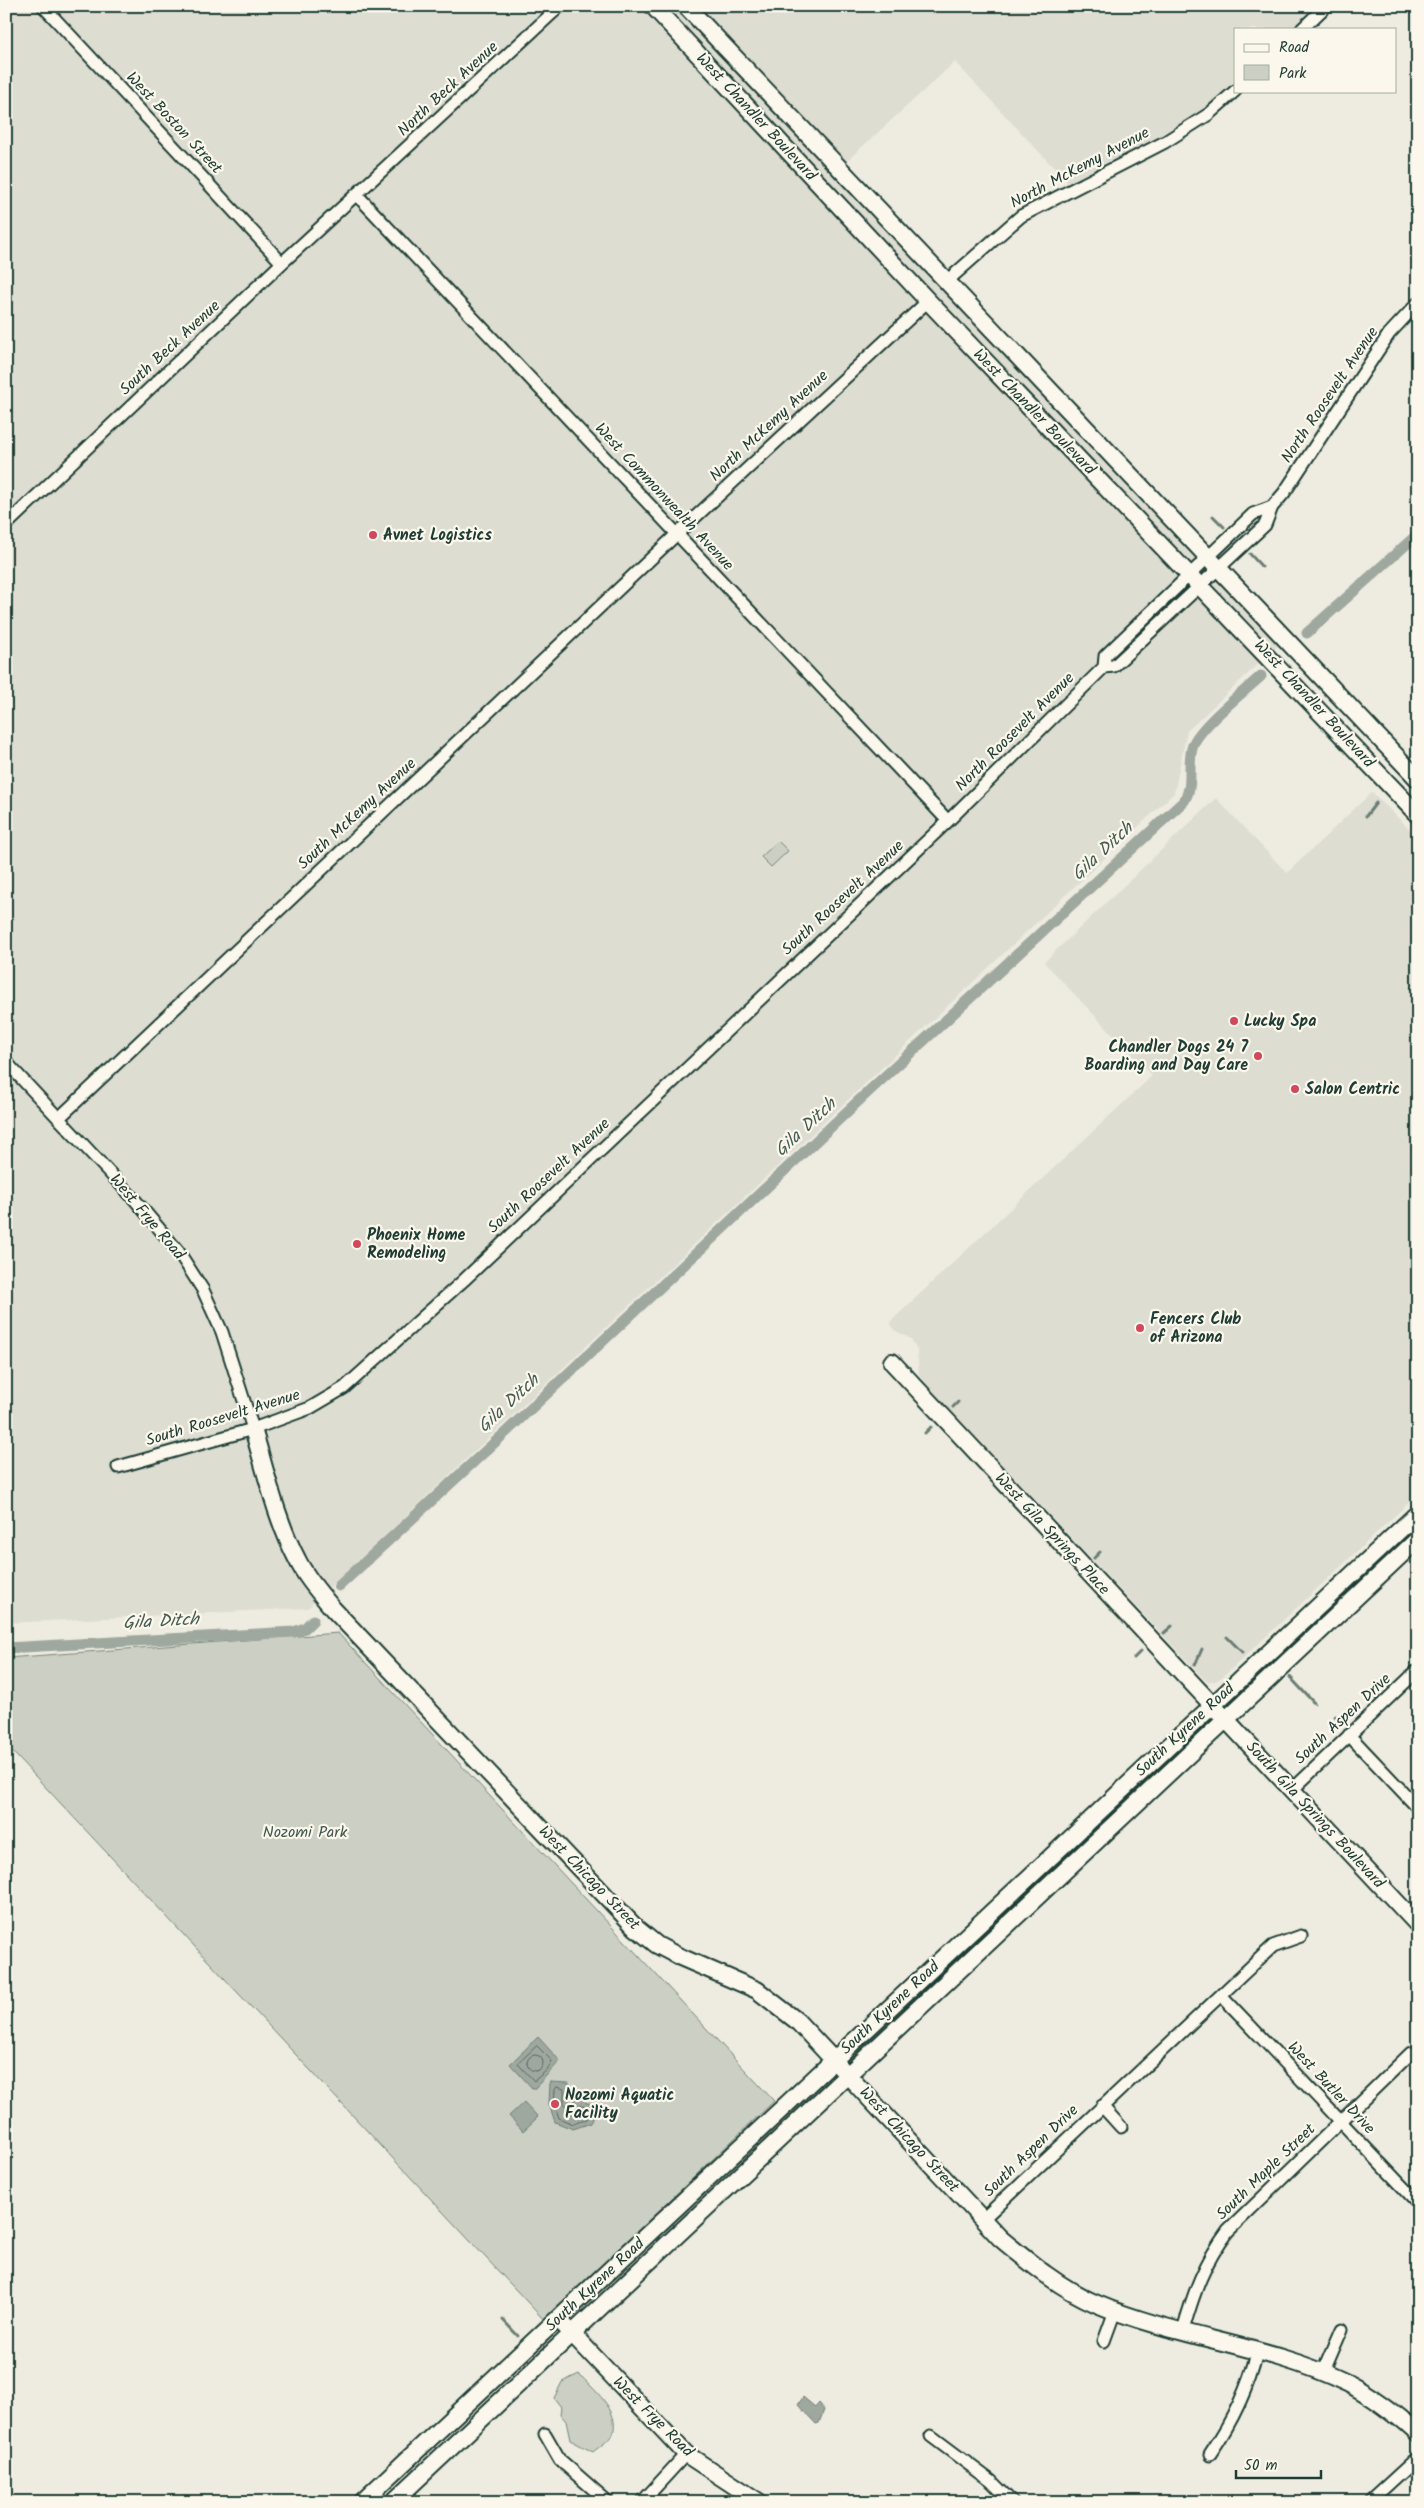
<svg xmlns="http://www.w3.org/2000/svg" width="1424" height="2508" font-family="Kalam,sans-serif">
  <rect width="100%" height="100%" fill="#eeece1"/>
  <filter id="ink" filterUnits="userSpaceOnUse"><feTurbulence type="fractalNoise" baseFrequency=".02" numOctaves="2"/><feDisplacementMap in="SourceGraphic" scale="10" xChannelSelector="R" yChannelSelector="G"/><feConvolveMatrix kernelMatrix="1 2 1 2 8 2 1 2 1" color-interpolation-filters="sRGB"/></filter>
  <g filter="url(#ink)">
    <path fill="#ddddd2" d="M6 6H1326L1302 29H1235V91L1209 114 1073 188 955 62 838 169 1285 639 1187 731 1174 793 308 1608 6 1623Z
      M1372 792 1418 838V1494L1224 1676 1216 1681H1206L925 1383 919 1374 917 1349 911 1339 894 1330 890 1322 1152 1076 1044 962 1216 798 1287 873Z"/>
    <path fill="#cbcfc4" stroke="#75867c" d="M778 841 788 851 771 867 761 857Z
      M338 1633 774 2101 544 2320 6 1745V1658Z
      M579 2374C592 2388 621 2411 613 2433 610 2440 599 2447 593 2452L570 2440 566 2421 560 2414 561 2407 554 2398 562 2382Z"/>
    <path fill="#9fa89f" stroke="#6c7d74" d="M538 2037 560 2061 535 2088H532L510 2064Z
      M550 2082 569 2083V2103H574L575 2092H583V2100H586V2103L600 2104 591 2123 573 2129 555 2122 549 2104Z
      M524 2102 538 2117 523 2131 509 2116Z
      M803 2397 815 2407 818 2403 824 2410 819 2423 816 2424 798 2405Z"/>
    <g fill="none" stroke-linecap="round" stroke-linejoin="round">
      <path stroke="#52685f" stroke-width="1" d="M537 2046 552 2061 547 2070 534 2081 518 2064Z
        M527 2063a8 8 0 1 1 16 0a8 8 0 1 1-16 0Z
        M557 2087 564 2089V2103L567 2107 574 2108 580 2105 590 2109 587 2119 573 2124 559 2118 554 2103 555 2090Z"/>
      <path stroke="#6c7d74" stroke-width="3" d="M1213 516 1224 527
        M1250 554 1262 567
        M1366 816 1376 803
        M953 1407 958 1402
        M925 1433 931 1427
        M1094 1558 1100 1552
        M1164 1633 1172 1626
        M1227 1637 1242 1652
        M1134 1658 1141 1651
        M1195 1665 1202 1649
        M1290 1677 1314 1703
        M1335 1716 1342 1722
        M503 2320 518 2336"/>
      <path stroke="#9fa89f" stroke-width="11" d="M1307 633 1418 534
        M339 1586 505 1433 868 1092 1184 801C1195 784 1186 764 1193 745 1201 725 1245 691 1261 676
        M6 1648 294 1632 305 1628 313 1620"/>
      <defs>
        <path id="street" d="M43 6 282 263
          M1302 29 1326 6
          M357 195 948 821
          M947 281 1021 216 1165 142 1209 114 1235 91
          M6 525 282 263 560 6
          M1104 667 1105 656 1253 514 1272 507
          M6 1062 135 1200 178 1251 203 1290 222 1332 253 1429
          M59 1118 677 534 928 301
          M118 1467 253 1429 310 1408 344 1388 464 1280 948 821 1104 667 1114 666 1265 525 1272 507 1284 493 1389 334 1418 303
          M1349 1735 1418 1808
          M1291 1791 1418 1670
          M1221 1995 1418 2203
          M1102 2106 1121 2127
          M983 2219 1273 1946 1301 1936
          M1183 2330C1194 2292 1204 2263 1228 2231L1411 2053
          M1104 2341 1115 2311
          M1323 2373 1342 2329
          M545 2434 560 2460 608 2502
          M931 2436 991 2481 1012 2502
          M1210 2454C1232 2422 1248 2390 1257 2352
          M642 2502 686 2454
          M1369 2502 1418 2457"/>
        <path id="secondary" d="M653 6 928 301 1418 815
          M686 6 1418 779
          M892 1362 1418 1925
          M253 1429C266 1472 276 1519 297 1559 306 1578 320 1593 333 1609L636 1928 657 1945 678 1956 757 1990 797 2021 1000 2238C1030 2263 1061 2289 1097 2304 1178 2338 1268 2345 1347 2383 1372 2396 1397 2415 1418 2434
          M564 2325 686 2454 759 2502
          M362 2502 1418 1513
          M393 2502 1418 1539"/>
      </defs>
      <use href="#street" stroke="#1f3d34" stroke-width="15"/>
      <use href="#secondary" stroke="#1f3d34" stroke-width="20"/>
      <use href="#street" stroke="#fbf7ec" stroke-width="11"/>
      <use href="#secondary" stroke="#fbf7ec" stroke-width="16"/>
    </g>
  </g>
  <g fill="#d1495b" stroke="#fbf7ec" stroke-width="2">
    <circle cx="373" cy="535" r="5"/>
    <circle cx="1234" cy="1021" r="5"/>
    <circle cx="1258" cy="1056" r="5"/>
    <circle cx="1295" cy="1089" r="5"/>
    <circle cx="357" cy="1244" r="5"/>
    <circle cx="1140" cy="1328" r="5"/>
    <circle cx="555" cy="2104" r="5"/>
  </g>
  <g text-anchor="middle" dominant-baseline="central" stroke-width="4.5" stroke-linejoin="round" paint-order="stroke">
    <g font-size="16" fill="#1f3d34" stroke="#fbf7ec">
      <text transform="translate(448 89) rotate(-43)">North Beck Avenue</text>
      <text transform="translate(756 117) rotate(47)">West Chandler Boulevard</text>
      <text transform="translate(174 123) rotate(47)">West Boston Street</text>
      <text transform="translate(1080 168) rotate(-28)">North McKemy Avenue</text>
      <text transform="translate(170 348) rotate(-43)">South Beck Avenue</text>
      <text transform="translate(1330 395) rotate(-56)">North Roosevelt Avenue</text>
      <text transform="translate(1034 412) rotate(46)">West Chandler Boulevard</text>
      <text transform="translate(769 426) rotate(-43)">North McKemy Avenue</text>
      <text transform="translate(664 497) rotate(47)">West Commonwealth Avenue</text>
      <text transform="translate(1314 704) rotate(47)">West Chandler Boulevard</text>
      <text transform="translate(1015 732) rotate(-45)">North Roosevelt Avenue</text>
      <text transform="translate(357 814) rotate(-43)">South McKemy Avenue</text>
      <text transform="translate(843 898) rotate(-43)">South Roosevelt Avenue</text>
      <text transform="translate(549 1176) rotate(-43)">South Roosevelt Avenue</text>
      <text transform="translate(147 1217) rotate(50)">West Frye Road</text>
      <text transform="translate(223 1418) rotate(-17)">South Roosevelt Avenue</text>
      <text transform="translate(1052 1534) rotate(47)">West Gila Springs Place</text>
      <text transform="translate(1343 1719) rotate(-43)">South Aspen Drive</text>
      <text transform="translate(1185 1730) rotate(-43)">South Kyrene Road</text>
      <text transform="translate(1315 1815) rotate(47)">South Gila Springs Boulevard</text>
      <text transform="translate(589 1878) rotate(46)">West Chicago Street</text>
      <text transform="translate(890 2008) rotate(-43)">South Kyrene Road</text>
      <text transform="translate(1331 2088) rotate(47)">West Butler Drive</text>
      <text transform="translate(909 2140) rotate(47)">West Chicago Street</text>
      <text transform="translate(1031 2151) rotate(-44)">South Aspen Drive</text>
      <text transform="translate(1266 2172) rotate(-44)">South Maple Street</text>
      <text transform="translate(595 2285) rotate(-43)">South Kyrene Road</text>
      <text transform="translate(653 2417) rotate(45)">West Frye Road</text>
    </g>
    <g font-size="16" font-weight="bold" fill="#1f3d34" stroke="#fbf7ec" text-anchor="start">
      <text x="383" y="535">Avnet Logistics</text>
      <text x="1244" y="1021">Lucky Spa</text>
      <text x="1248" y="1047" text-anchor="end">Chandler Dogs 24 7<tspan x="1248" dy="18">Boarding and Day Care</tspan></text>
      <text x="1305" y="1089">Salon Centric</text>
      <text x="367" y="1235">Phoenix Home<tspan x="367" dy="18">Remodeling</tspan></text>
      <text x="1150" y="1319">Fencers Club<tspan x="1150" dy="18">of Arizona</tspan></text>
      <text x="565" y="2095">Nozomi Aquatic<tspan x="565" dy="18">Facility</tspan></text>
    </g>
    <g font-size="16" fill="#415a51" stroke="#fbf7ec">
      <text x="305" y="1832">Nozomi Park</text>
    </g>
    <g font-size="18" font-style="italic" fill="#455d54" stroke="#fbf7ec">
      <text transform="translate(1103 852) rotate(-43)">Gila Ditch</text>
      <text transform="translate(806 1128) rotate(-43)">Gila Ditch</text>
      <text transform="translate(509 1404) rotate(-43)">Gila Ditch</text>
      <text transform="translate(161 1622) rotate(-3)">Gila Ditch</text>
    </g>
  </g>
  <rect width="1424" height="2508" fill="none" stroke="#fbf7ec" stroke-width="25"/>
  <rect x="12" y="12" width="1399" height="2483" fill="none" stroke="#1f3d34" stroke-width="2" filter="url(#ink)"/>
  <rect x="1234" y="28" width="162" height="65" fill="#fbf7ec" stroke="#a3ada2"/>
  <rect x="1244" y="44" width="25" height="8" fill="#fbf7ec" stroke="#a3ada2"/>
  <text x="1279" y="52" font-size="15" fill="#1f3d34">Road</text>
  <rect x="1244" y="65" width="25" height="15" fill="#cbcfc4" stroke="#a3ada2"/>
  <text x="1279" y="78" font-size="15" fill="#1f3d34">Park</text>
  <path d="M1236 2470v8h85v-8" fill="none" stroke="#1f3d34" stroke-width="2.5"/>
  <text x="1244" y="2470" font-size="15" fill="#1f3d34" stroke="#fbf7ec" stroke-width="4" paint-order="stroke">50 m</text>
</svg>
